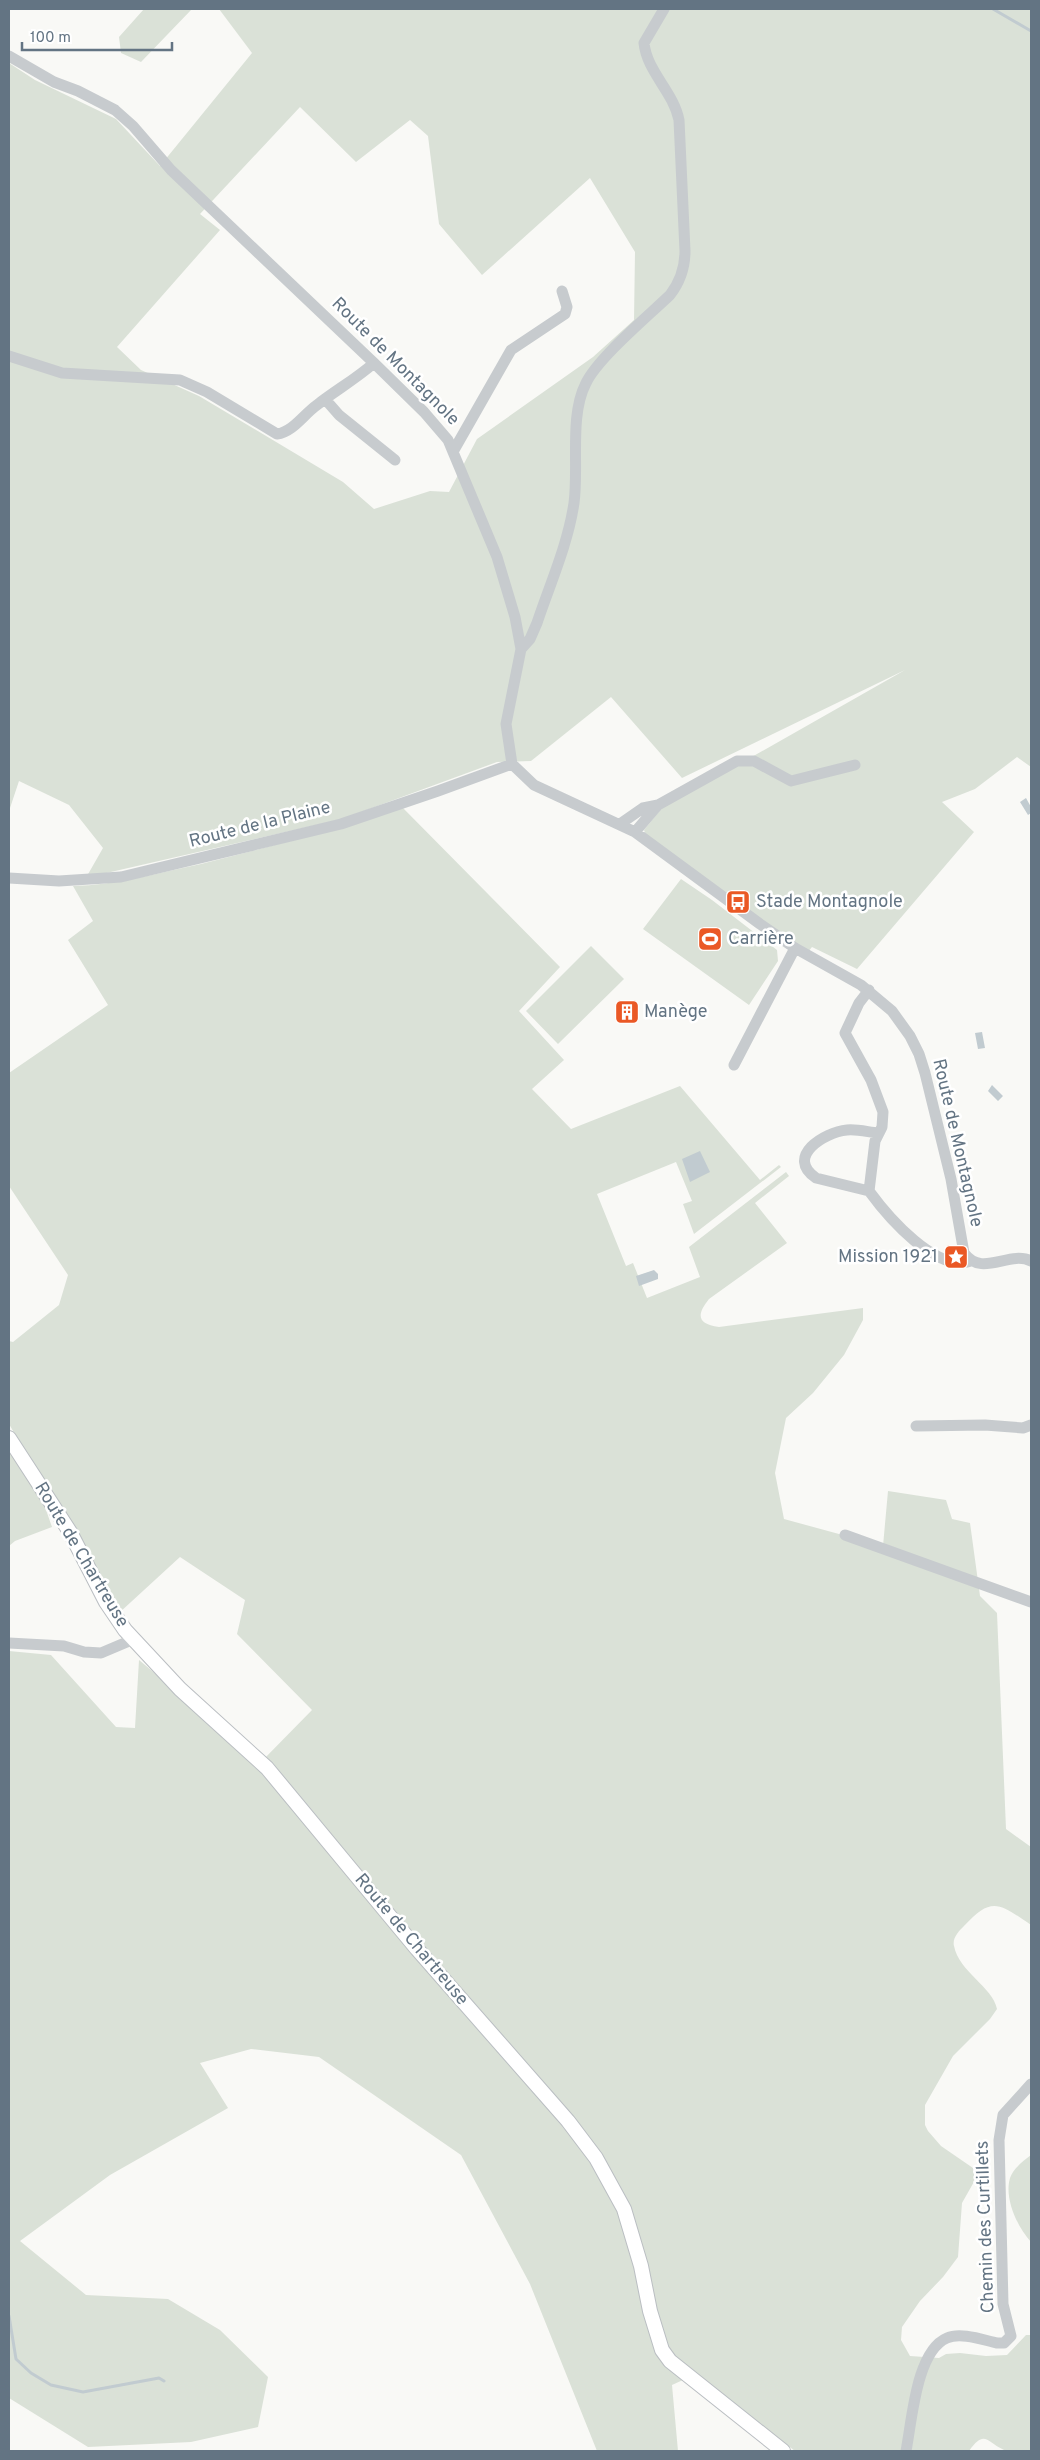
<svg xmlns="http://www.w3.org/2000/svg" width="1040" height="2460" font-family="Overpass,sans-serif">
  <rect width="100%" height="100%" fill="#f9f9f6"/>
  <path fill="#dae1d7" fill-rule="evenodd" d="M144 9H192L141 62 121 53 119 37Z
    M219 9H1031V767L1017 757 975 789 942 802 974 832 857 969 812 947 808 952 648 841 644 830 662 808 905 670 682 778 611 697 531 761 497 762 342 819 102 874 87 876 103 848 69 805 19 781 9 811V63L35 80 116 119 160 166 252 53ZM300 107 356 162 410 120 428 136 439 224 482 275 590 178 635 252 634 320 593 357 477 439 449 492 430 491 374 509 343 482 199 396 141 370 117 347 220 230 200 214Z
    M403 808 560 967 519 1011 564 1060 532 1089 571 1129 680 1086 760 1180 779 1165 781 1167 694 1234 683 1204 692 1201 676 1162 597 1194 626 1266 633 1263 647 1298 700 1277 689 1247 786 1172 789 1176 755 1203 787 1243 709 1299C697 1314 696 1324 719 1327L863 1308V1320L844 1355 813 1393 786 1418 775 1473 784 1519 883 1546 888 1491 946 1500 952 1519 970 1523 980 1596 997 1613 1006 1829 1031 1847V1925C1000 1904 992 1895 964 1926 959 1931 952 1938 954 1946 959 1972 993 1987 997 2009L990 2019 953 2056 925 2105V2125L928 2131 941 2146 973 2168 975 2180 962 2203 958 2257 943 2277 920 2301 902 2327 901 2340 910 2356 939 2358 946 2354 960 2353 986 2356 1007 2355 1026 2335H1031V2451C1023 2451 1010 2454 1004 2450 986 2442 985 2429 969 2451H795L696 2374 672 2385 678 2451H597L530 2284 461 2155 319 2057 251 2049 200 2063 228 2108 110 2175 20 2241 86 2295 168 2299 220 2330 268 2377 258 2427 191 2442 88 2447 9 2398V1651L51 1655 116 1727 135 1728 139 1660 261 1762 312 1710 237 1634 245 1600 180 1557 119 1613 9 1424V1341L13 1342 59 1305 68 1275 9 1186V1073L108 1005 68 940 93 921 73 886C116 885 158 873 201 864 269 847 336 829 403 808Z
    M681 879 712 900 777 950 778 961 749 1005 643 929Z
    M591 946 624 979 558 1044 526 1011Z
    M9 1451 45 1507 52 1527 15 1541 9 1546Z
    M1031 2155V2242C1017 2227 1004 2198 1010 2178 1013 2169 1024 2160 1031 2155Z"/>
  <path fill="#c1cbd0" d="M1026 798 1031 807V813L1028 815 1020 802Z
    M982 1032 985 1048 978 1049 975 1033Z
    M992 1085 1003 1096 998 1101 988 1091Z
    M700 1151 710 1172 690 1182 682 1159Z
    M654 1270 658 1274V1279L639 1286 636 1276Z"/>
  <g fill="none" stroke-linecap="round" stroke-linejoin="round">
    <path stroke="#c1cbd0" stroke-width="3" d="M993 9 1031 31
      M9 2316 16 2359 31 2373 51 2385 83 2392 159 2378 164 2381"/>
    <defs>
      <path id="major" d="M9 1438 70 1532 106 1602 125 1630 180 1689 267 1768 417 1949 568 2121 596 2158 624 2209 641 2266 650 2311 662 2350 670 2361 783 2451"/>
    </defs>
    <use href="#major" stroke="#babec2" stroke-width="16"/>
    <path stroke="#c7cbce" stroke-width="11" d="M9 56 54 82 78 91 115 110 133 126 171 170 374 363 424 412 448 440 497 557 515 617 521 649 506 724 512 764 534 785 635 832 760 924 795 948 861 985 892 1011 910 1036 919 1054 925 1073 951 1179 964 1253C982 1278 1009 1250 1031 1261
      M9 356 62 373 180 380 207 392 277 434C293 432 304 414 317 405 336 390 356 379 374 363
      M325 399 339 415 395 460
      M454 450 511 350 565 314 567 307 562 291
      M521 649 530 639 537 623C550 584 568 544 574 503 579 466 569 416 586 383 598 358 648 316 670 295 680 282 685 268 685 251L679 120C673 91 647 72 644 43L664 9
      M620 824 643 808 658 805 737 761H754L791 781 855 765
      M635 832 658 805
      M9 878 59 881 121 877 341 824 438 791 512 764
      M869 990 859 1003 845 1033 871 1080 883 1112 882 1127 875 1141 869 1191C888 1217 936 1273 971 1261
      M734 1065 795 948
      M869 1191 816 1178C785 1157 824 1132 847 1130 857 1129 868 1132 878 1133
      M916 1426 985 1425 1023 1428 1031 1425
      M845 1535 1031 1602
      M9 1643 64 1646 84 1652 101 1653 134 1639
      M906 2451C912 2421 916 2351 947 2338 961 2332 983 2340 997 2343H1004L1011 2336 1003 2304 999 2140 1003 2115 1031 2084"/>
    <use href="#major" stroke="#fff" stroke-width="14"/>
  </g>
  <defs>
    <symbol id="bus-square" viewBox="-11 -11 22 22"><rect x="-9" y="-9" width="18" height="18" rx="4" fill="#ea5825" stroke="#fff"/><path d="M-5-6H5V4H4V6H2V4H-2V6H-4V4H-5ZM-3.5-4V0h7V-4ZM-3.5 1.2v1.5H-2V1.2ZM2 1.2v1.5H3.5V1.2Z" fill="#fff"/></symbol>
    <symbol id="stadium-square" viewBox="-11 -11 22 22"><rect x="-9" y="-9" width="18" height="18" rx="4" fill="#ea5825" stroke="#fff"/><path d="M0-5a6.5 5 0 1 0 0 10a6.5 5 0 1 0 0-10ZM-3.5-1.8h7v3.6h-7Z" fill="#fff"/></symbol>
    <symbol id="building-square" viewBox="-11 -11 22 22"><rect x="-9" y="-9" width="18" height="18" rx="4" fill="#ea5825" stroke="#fff"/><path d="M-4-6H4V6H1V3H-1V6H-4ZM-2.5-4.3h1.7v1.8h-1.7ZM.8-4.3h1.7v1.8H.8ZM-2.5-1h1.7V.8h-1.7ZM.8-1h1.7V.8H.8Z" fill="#fff"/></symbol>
    <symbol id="sight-square" viewBox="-11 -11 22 22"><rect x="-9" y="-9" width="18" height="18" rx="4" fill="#ea5825" stroke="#fff"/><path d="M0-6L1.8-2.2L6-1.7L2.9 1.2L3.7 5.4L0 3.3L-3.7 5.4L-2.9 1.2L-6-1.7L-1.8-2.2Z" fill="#fff"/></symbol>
  </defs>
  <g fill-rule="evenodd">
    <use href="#bus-square" x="724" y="888" width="28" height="28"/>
    <use href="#stadium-square" x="696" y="925" width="28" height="28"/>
    <use href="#building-square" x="613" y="998" width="28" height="28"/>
    <use href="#sight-square" x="942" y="1243" width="28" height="28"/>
  </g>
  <g text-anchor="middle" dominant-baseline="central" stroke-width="5" stroke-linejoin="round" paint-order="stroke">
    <g font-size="18" fill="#637483" stroke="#fff">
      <text transform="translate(395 362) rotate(45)">Route de Montagnole</text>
      <text transform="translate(260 825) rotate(-14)">Route de la Plaine</text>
      <text transform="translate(957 1143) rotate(77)">Route de Montagnole</text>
      <text transform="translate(81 1555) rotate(59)">Route de Chartreuse</text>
      <text transform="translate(411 1940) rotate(50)">Route de Chartreuse</text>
      <text transform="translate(986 2227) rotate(-92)">Chemin des Curtillets</text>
    </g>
    <g font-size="18" fill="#637483" stroke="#fff" text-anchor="start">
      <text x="756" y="902">Stade Montagnole</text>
      <text x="728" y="939">Carrière</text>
      <text x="644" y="1012">Manège</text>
      <text x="938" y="1257" text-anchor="end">Mission 1921</text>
    </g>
  </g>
  <rect width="1040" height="2460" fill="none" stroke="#637483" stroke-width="20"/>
  <path d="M22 42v8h150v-8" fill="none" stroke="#637483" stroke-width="2.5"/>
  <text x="30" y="42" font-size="15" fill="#637483" stroke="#ffffff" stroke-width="4" paint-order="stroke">100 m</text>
</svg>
